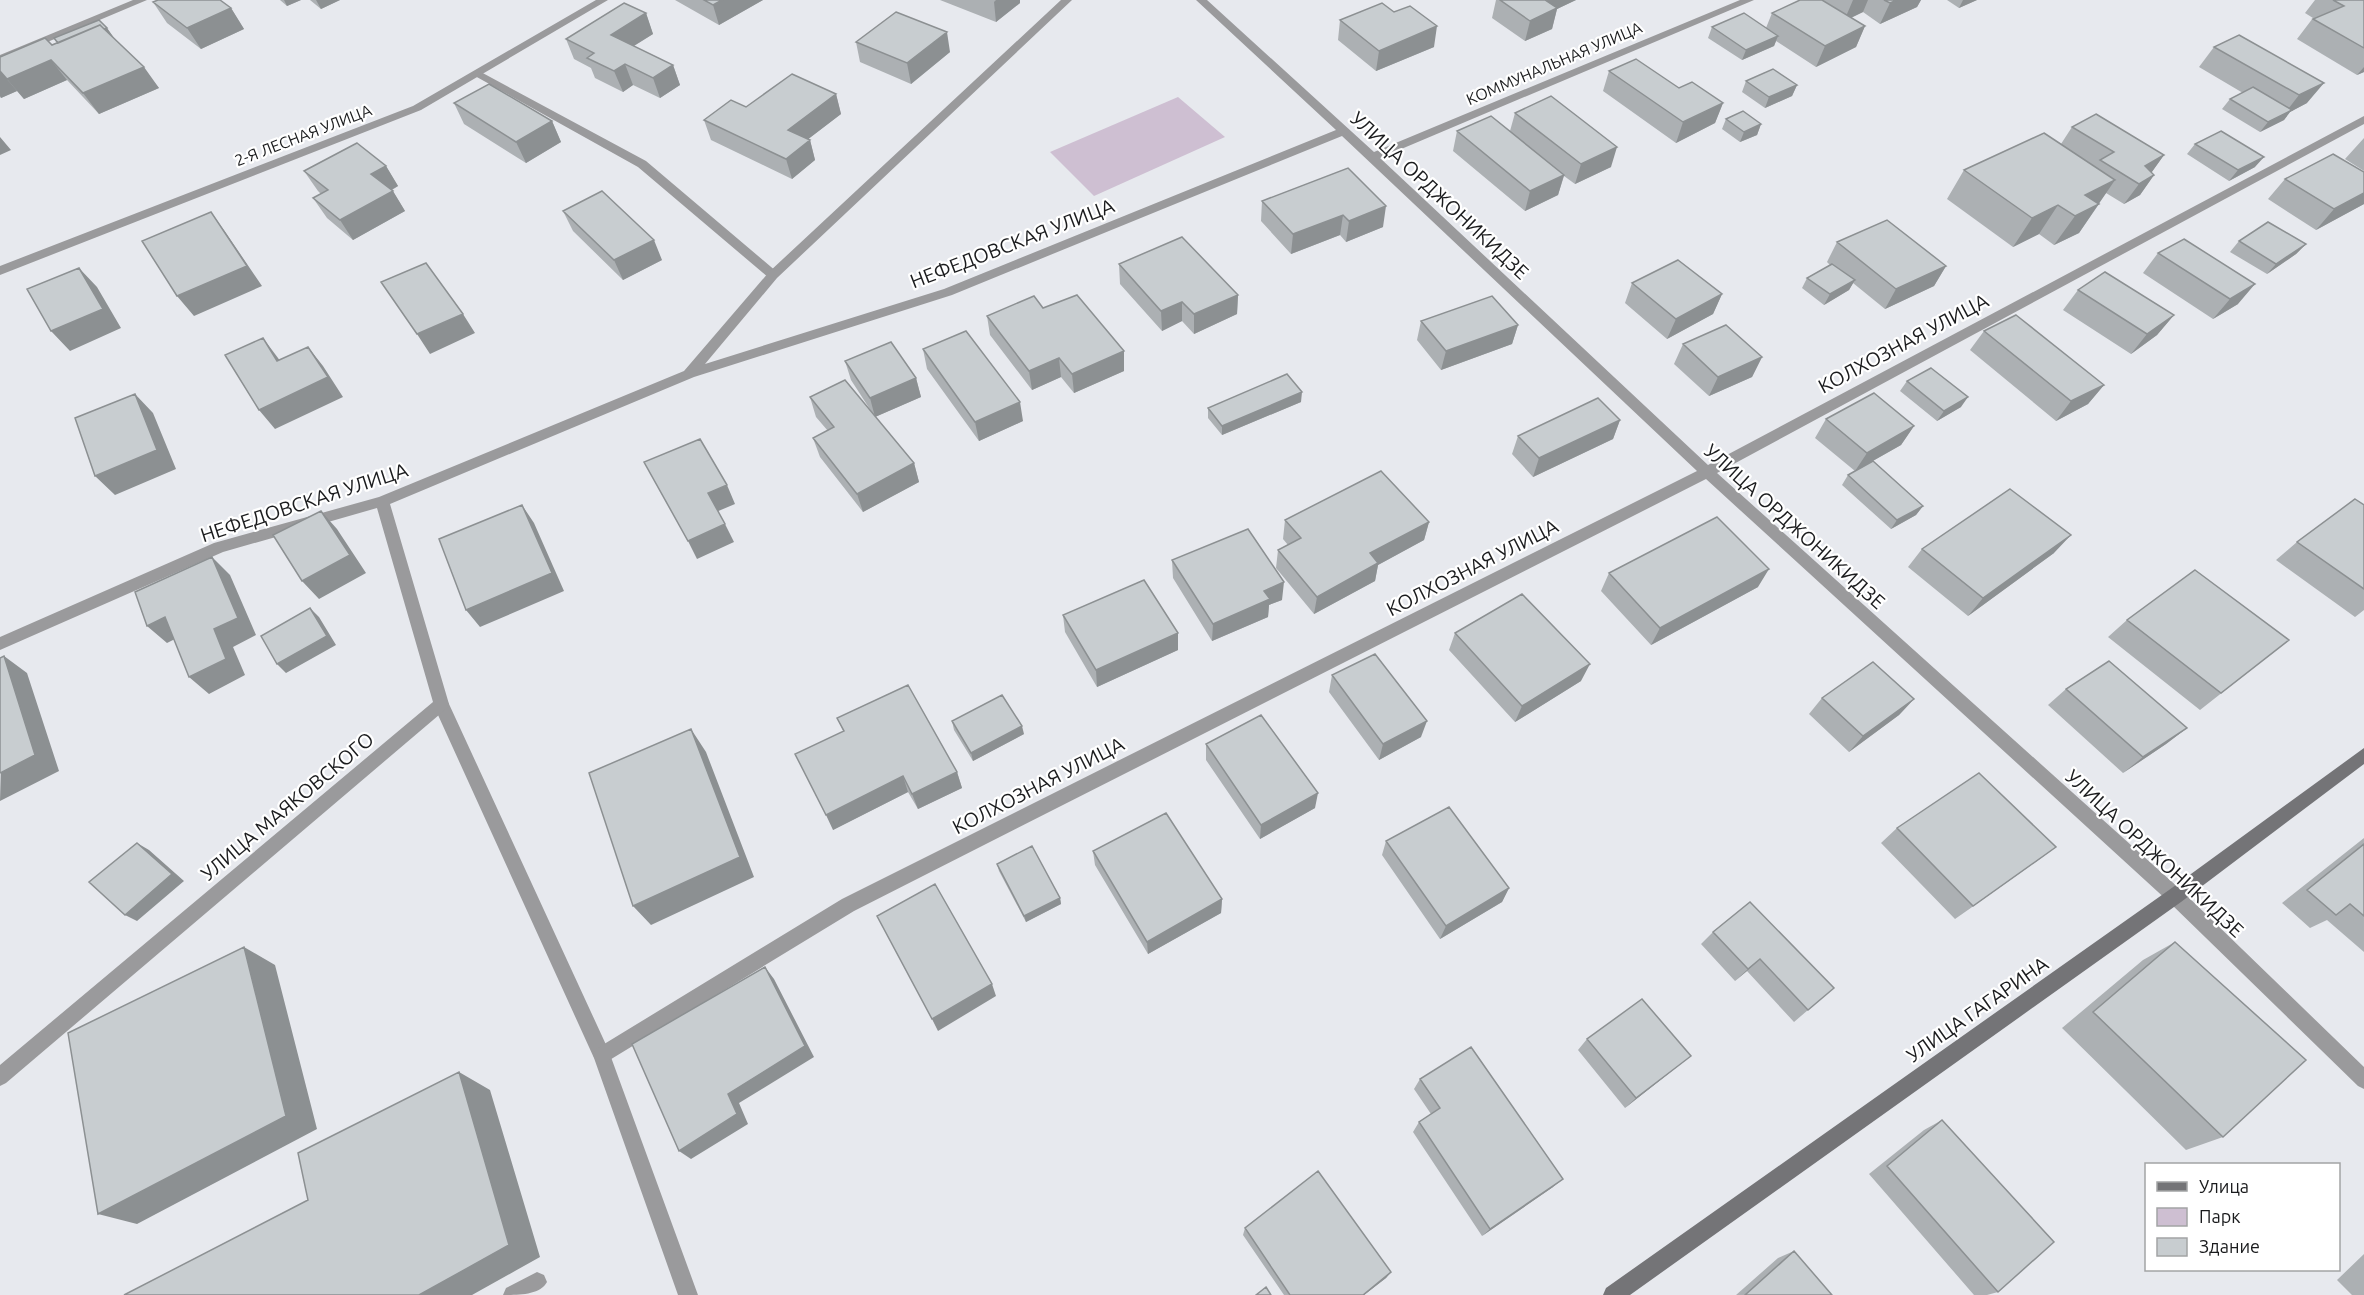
<svg xmlns="http://www.w3.org/2000/svg" width="2364" height="1295" font-family="Ubuntu,sans-serif">
  <rect width="100%" height="100%" fill="#e7e9ee"/>
  <path fill="#cebfd2" d="M1178 97 1225 137 1094 196 1050 152Z"/>
  <g fill="none" stroke-linecap="round" stroke-linejoin="round">
    <path fill="#9a9a9c" fill-rule="evenodd" d="M479 71 646 161 777 272V278H769L638 167 475 76V72Z
      M441 697 446 699 449 704 608 1049 698 1295H678L594 1058 433 704 436 699Z
      M537 1272 544 1275 547 1282C540 1295 519 1295 503 1295L506 1288Z"/>
    <path fill="#9a9a9c" fill-rule="evenodd" d="M133 0H147L0 62V55Z
      M596 0H608L421 110 0 275V266L413 106Z
      M1061 0H1072L777 278 705 364 944 289 1336 130 1196 0H1207L1374 152 1740 0H1754L1380 158 1708 465 2364 116V124L1717 473 2181 890 2364 1067V1089L2358 1086 2169 902 1706 479 854 911 608 1061 602 1064 596 1061 593 1055 596 1049 842 899 1697 471 1342 136 952 295 694 377 390 504 449 704 446 709 6 1083 0 1086V1065L433 702 377 508 223 552 0 650V637L214 543 379 497 684 371 769 272Z"/>
    <path fill="#747477" fill-rule="evenodd" d="M2364 748V764L2181 902 1630 1295H1603L1606 1288 2169 890Z"/>
  </g>
  <path fill="#acb0b3" d="M280 0H301L287 6Z
    M310 0H340L321 9Z
    M675 0H763L719 25Z
    M940 0H1020V3L996 22Z
    M1496 0H1576L1557 9 1552 29 1525 41 1492 18Z
    M1800 0H1921L1917 7 1880 24 1863 12 1851 18 1865 26 1856 47 1816 67 1776 41 1774 46 1742 60 1708 38 1712 27 1766 28 1772 13Z
    M1947 0H1977L1959 8Z
    M2315 0H2364V72L2357 75 2297 39 2313 18 2305 13Z
    M153 2 231 8 244 29 201 49 167 23Z
    M646 13 653 34 634 46 673 65 680 85 660 98 633 85 623 92 595 78 591 68 574 59 566 39Z
    M1340 20 1434 47 1376 71 1338 40Z
    M107 28 114 38 159 88 99 114 67 80 24 99 17 91 1 98 0 96V57L52 45 57 43 54 38Z
    M2239 35 2307 103 2290 112 2284 120 2260 132 2222 109 2230 99 2243 93 2199 67 2214 47Z
    M856 42 950 52 911 84 860 62Z
    M1609 71 1679 88 1723 103 1715 123 1676 143 1603 91Z
    M1746 81 1797 85 1792 96 1765 108 1742 92Z
    M836 94 841 114 808 139 810 140 815 160 792 179 711 140 704 120 746 107Z
    M454 103 552 121 561 142 526 163 464 124Z
    M1515 113 1611 167 1575 184 1564 176 1558 195 1525 211 1453 151 1457 131H1510Z
    M1726 119 1761 124 1757 135 1740 142 1722 129Z
    M2072 127 2164 155 2151 173 2154 175 2140 195 2124 204 2106 193 2098 203 2099 204 2079 233 2054 245 2039 234 2013 247 1947 199 1964 170 2061 144Z
    M2364 138V171L2345 159Z
    M2195 144 2255 167 2229 181 2187 154Z
    M386 166 398 186 392 190 405 211 353 240 327 218 313 198 321 194 318 191 304 171Z
    M1348 168 1383 227 1346 242 1340 235 1291 254 1261 221 1262 201Z
    M2285 179 2364 204 2316 230 2268 199Z
    M563 211 662 260 623 280 573 231Z
    M2239 241 2306 244 2296 254 2267 274 2230 252Z
    M1837 242 1946 266 1934 286 1885 309 1853 283 1849 290 1824 305 1802 288 1807 278 1830 265 1827 262Z
    M2158 253 2238 304 2213 319 2143 273Z
    M1119 264 1238 295 1237 314 1194 334 1182 321 1162 331 1120 284Z
    M1632 283 1722 294 1713 314 1667 339 1625 303Z
    M2078 290 2174 315 2157 335 2131 354 2063 310Z
    M1043 308 1124 351V371L1074 393 1061 377 1032 390 990 335 987 316Z
    M1421 321 1518 325 1512 344 1441 370 1417 340Z
    M1984 331 2104 385 2088 404 2056 421 1970 350Z
    M1683 344 1762 357 1752 377 1709 396 1674 364Z
    M923 349 1023 421 979 441 927 369Z
    M845 361 916 378 921 397 875 417 914 463 919 482 863 512 820 457 813 438 828 431 816 417 810 397 873 414 851 380Z
    M1907 381 1961 407 1937 421 1900 391Z
    M1301 402 1222 435 1208 418V408Z
    M1826 419 1914 426 1901 445 1855 471 1815 438Z
    M1620 420 1613 439 1533 477 1512 454 1518 436Z
    M1848 475 1923 506 1916 515 1891 529 1842 485Z
    M2364 505V610L2355 617 2276 560 2297 542Z
    M1285 520 1429 522 1424 540 1378 565 1375 581 1314 614 1276 568 1278 550 1288 545 1283 539Z
    M1922 549 2054 553 1968 616 1908 567Z
    M1172 560 1282 600 1269 605 1268 617 1212 641 1173 578Z
    M1609 573 1758 587 1651 645 1601 591Z
    M1063 615 1178 633V650L1097 687 1065 632Z
    M2127 620 2289 640 2200 710 2108 637Z
    M1455 633 1581 681 1515 722 1449 650Z
    M1332 675 1421 737 1379 760 1329 692Z
    M2066 689 2187 728 2166 744 2123 773 2048 705Z
    M1822 698 1914 699 1899 715 1849 752 1809 714Z
    M837 718 957 772 962 788 918 809 908 792 833 830 843 731Z
    M952 721 1024 734 973 761 954 730Z
    M1206 744 1315 808 1260 839 1206 760Z
    M1897 828 2056 847 1955 919 1881 843Z
    M2364 838V952L2327 920 2310 928 2282 903Z
    M1386 841 1509 888 1502 902 1440 939 1382 855Z
    M1093 851 1222 899 1221 913 1148 954 1095 865Z
    M997 864 1060 898 1061 904 1026 922 999 871Z
    M1750 902 1808 1010 1794 1022 1747 971 1735 981 1701 944 1713 932Z
    M2175 942 2223 1137 2186 1150 2062 1028 2143 960Z
    M1587 1039 1691 1056 1678 1066 1625 1108 1578 1050Z
    M1420 1079 1553 1187 1482 1236 1413 1132 1419 1122 1431 1114 1414 1089Z
    M1942 1120 1998 1292 1987 1295H1974L1869 1174 1924 1130Z
    M1245 1228 1391 1272 1386 1278 1364 1295H1284L1243 1235Z
    M1794 1251 1832 1295H1736L1778 1258Z
    M2364 1254V1295H2352L2337 1280Z"/>
  <path fill="#8c9092" d="M284 0H301L287 6Z
    M316 0H340L321 9Z
    M722 0H763L719 25 713 5Z
    M996 0H1020V3L996 22 994 2Z
    M1541 0H1576L1557 9 1552 29 1525 41 1530 21Z
    M1853 0H1868L1863 12 1844 21Z
    M1897 0H1921L1917 7 1880 24 1890 3Z
    M1963 0H1977L1959 8Z
    M231 8 244 29 201 49 187 28Z
    M646 13 653 34 619 55 611 35Z
    M1437 26 1434 47 1376 71 1379 51Z
    M1865 26 1856 47 1816 67 1825 46Z
    M107 28 114 38 62 46Z
    M947 32 950 52 911 84 907 63Z
    M1778 36 1774 46 1742 60 1746 50Z
    M51 60 67 80 24 99 7 79Z
    M625 64 633 85 623 92 614 71Z
    M673 65 680 85 660 98 653 78Z
    M144 67 159 88 99 114 83 93Z
    M2364 67V72L2357 75Z
    M0 71 17 91 1 98 0 96Z
    M2324 83 2307 103 2290 112 2284 120 2260 132 2268 122 2285 113 2299 95Z
    M1797 85 1792 96 1765 108 1769 97Z
    M836 94 841 114 794 150 788 130Z
    M1723 103 1715 123 1676 143 1683 122Z
    M552 121 561 142 526 163 516 142Z
    M1761 124 1757 135 1740 142 1744 132Z
    M0 137 11 150 0 155Z
    M810 140 815 160 792 179 786 159Z
    M1617 147 1611 167 1575 184 1581 164Z
    M2164 155 2149 176 2145 166Z
    M2264 157 2255 167 2229 181 2238 170Z
    M386 166 398 186 384 194 371 174Z
    M1564 175 1558 195 1525 211 1530 191Z
    M2154 175 2140 195 2124 204 2139 184Z
    M2115 180 2079 233 2054 245 2075 216 2085 195Z
    M393 191 405 211 353 240 340 220Z
    M2364 193V204L2316 230 2334 209Z
    M2058 205 2039 234 2013 247 2032 218Z
    M1386 206 1383 227 1346 242 1349 221Z
    M211 212 226 233 262 286 194 316 177 296Z
    M1343 215 1340 235 1291 254 1293 234Z
    M654 240 662 260 623 280 614 260Z
    M2306 244 2296 254 2267 274 2276 264Z
    M1946 266 1934 286 1885 309 1896 289Z
    M79 268 97 287 121 328 70 351 51 331Z
    M1855 280 1849 290 1824 305 1830 294Z
    M2255 284 2238 304 2213 319 2230 299Z
    M1722 294 1713 314 1667 339 1676 319Z
    M1238 295 1237 314 1194 334V314Z
    M1182 302V321L1162 331 1161 311Z
    M463 314 475 333 430 354 417 334Z
    M2174 315 2157 335 2131 354 2147 334Z
    M1518 325 1512 344 1441 370 1446 351Z
    M263 338 278 358 293 380 277 361Z
    M308 347 323 366 343 397 275 429 259 410Z
    M1124 351V371L1074 393 1072 374Z
    M1762 357 1752 377 1709 396 1718 377Z
    M1059 358 1061 377 1032 390 1029 371Z
    M916 378 921 397 875 417 870 398Z
    M2104 385 2088 404 2056 421 2071 401Z
    M1302 392 1301 402 1222 435V426Z
    M135 394 153 413 176 469 115 495 95 476Z
    M1968 397 1961 407 1937 421 1944 411Z
    M1020 402 1023 421 979 441 975 422Z
    M1620 420 1613 439 1533 477 1539 458Z
    M1914 426 1901 445 1855 471 1867 453Z
    M914 463 919 482 863 512 857 494Z
    M727 485 735 504 716 512 708 493Z
    M522 505 534 523 564 591 480 627 466 610Z
    M1923 506 1916 515 1891 529 1897 520Z
    M321 511 337 529 366 573 319 599 302 581Z
    M1429 522 1424 540 1378 565 1375 581 1314 614 1317 597 1370 553Z
    M725 524 734 542 697 559 688 541Z
    M2071 535 2054 553 1968 616 1983 598Z
    M212 557 230 575 256 635 233 647 245 675 209 694 189 677 214 629Z
    M1769 569 1758 587 1651 645 1660 628Z
    M1284 582 1282 600 1269 605 1268 617 1212 641 1213 624 1264 591Z
    M310 608 319 617 336 645 286 673 277 664Z
    M165 617 185 634 167 643 147 626Z
    M1178 633V650L1097 687 1096 670Z
    M4 656 27 673 59 771 0 801Z
    M1590 664 1581 681 1515 722 1522 706Z
    M1914 699 1899 715 1849 752 1863 736Z
    M1427 721 1421 737 1379 760 1383 744Z
    M1022 726 1024 734 973 761 971 753Z
    M2187 728 2166 744 2123 773 2143 757Z
    M691 729 706 752 754 877 651 925 633 906Z
    M957 772 962 788 918 809 912 794Z
    M903 776 908 792 833 830 826 815Z
    M1318 793 1315 808 1260 839 1261 825Z
    M137 843 149 850 184 881 137 921 125 915Z
    M2056 847 2037 861 1955 919 1973 906Z
    M1509 888 1502 902 1440 939 1446 926Z
    M1060 898 1061 904 1026 922 1024 916Z
    M1222 899 1221 913 1148 954 1147 942Z
    M244 947 275 965 317 1129 137 1224 98 1214Z
    M1760 959 1747 971 1735 981 1748 969Z
    M765 967 774 979 814 1057 739 1103 748 1124 691 1159 679 1151Z
    M992 984 996 996 938 1031 932 1019Z
    M1691 1056 1678 1066 1625 1108 1636 1098Z
    M459 1072 490 1090 540 1257 472 1295H419Z
    M1563 1179 1553 1187 1482 1236 1490 1229Z
    M1391 1272 1386 1278 1364 1295H1363Z"/>
  <path fill="#c8cdd0" stroke="#8c9092" stroke-width="1.5" d="M158 0H220L231 8 187 28 153 2Z
    M704 0H722L713 5Z
    M1500 0H1545L1557 8 1530 21Z
    M1800 0H1822L1865 26 1825 46 1772 13Z
    M1884 0H1897L1890 3Z
    M2333 0H2364V48L2313 19 2344 6Z
    M624 3 646 13 611 35 673 65 653 78 625 64 614 71 587 58 594 53 566 39Z
    M1382 3 1394 12 1410 6 1437 26 1379 51 1340 20Z
    M896 12 947 32 907 63 856 42Z
    M1744 13 1778 36 1746 50 1712 27Z
    M99 20 107 28 104 29 100 25 58 43 54 38Z
    M100 25 144 67 83 93 51 60 7 79 0 71V57L45 38 52 45Z
    M2239 35 2324 83 2299 95 2214 47Z
    M1636 59 1679 88 1692 82 1723 103 1683 122 1609 71Z
    M1773 69 1797 85 1769 97 1746 81Z
    M792 74 836 94 788 130 810 140 786 159 704 120 731 100 746 107Z
    M489 84 552 121 516 142 454 103Z
    M2253 87 2292 110 2268 122 2230 99Z
    M1551 96 1617 147 1581 164 1515 113Z
    M1743 111 1761 124 1744 132 1726 119Z
    M2096 114 2164 155 2145 166 2154 175 2139 184 2100 160 2114 152 2072 127Z
    M1491 116 1564 175 1530 191 1457 131Z
    M2221 131 2264 157 2238 170 2195 144Z
    M2044 133 2115 180 2085 195 2099 204 2075 216 2058 205 2032 218 1964 170Z
    M357 143 386 166 371 174 393 191 340 220 313 198 328 190 304 171Z
    M2333 154 2364 172V193L2334 209 2285 179Z
    M1348 168 1386 206 1349 221 1343 215 1293 234 1262 201Z
    M602 191 654 240 614 260 563 211Z
    M211 212 247 266 177 296 142 241Z
    M1887 220 1946 266 1896 289 1837 242Z
    M2268 222 2306 244 2276 264 2239 241Z
    M1182 237 1238 295 1194 314 1182 302 1161 311 1119 264Z
    M2184 239 2255 284 2230 299 2158 253Z
    M1678 260 1722 294 1676 319 1632 283Z
    M426 263 463 314 417 334 381 282Z
    M1832 264 1855 280 1830 294 1807 278Z
    M79 268 103 309 51 331 27 289Z
    M2105 272 2174 315 2147 334 2078 290Z
    M1077 295 1124 351 1072 374 1059 358 1029 371 987 316 1034 296 1043 308Z
    M1492 296 1518 325 1446 351 1421 321Z
    M2016 315 2104 385 2071 401 1984 331Z
    M1726 325 1762 357 1718 377 1683 344Z
    M966 331 1020 402 975 422 923 349Z
    M263 338 277 361 308 347 328 377 259 410 225 355Z
    M891 342 916 378 870 398 845 361Z
    M1931 368 1968 397 1944 411 1907 381Z
    M1287 374 1302 392 1222 426 1208 408Z
    M845 380 914 463 857 494 813 438 834 427 810 397Z
    M1874 393 1914 426 1867 453 1826 419Z
    M135 394 157 450 95 476 75 418Z
    M1598 398 1620 420 1539 458 1518 436Z
    M700 439 727 485 708 493 725 524 688 541 644 462Z
    M1873 461 1923 506 1897 520 1848 475Z
    M1381 471 1429 522 1370 553 1378 563 1317 597 1278 550 1301 538 1285 520Z
    M2010 489 2071 535 1983 598 1922 549Z
    M2355 499 2364 505V589L2297 542Z
    M522 505 552 573 466 610 439 539Z
    M321 511 350 555 302 581 273 535Z
    M1717 517 1769 569 1660 628 1609 573Z
    M1248 529 1284 582 1264 591 1270 599 1213 624 1172 560Z
    M212 557 238 618 214 629 226 659 189 677 165 617 147 626 135 592Z
    M2195 570 2289 640 2221 693 2127 620Z
    M1144 580 1178 633 1096 670 1063 615Z
    M1522 594 1590 664 1522 706 1455 633Z
    M310 608 327 636 277 664 261 636Z
    M1375 654 1427 721 1383 744 1332 675Z
    M4 656 35 755 0 773V658Z
    M2109 661 2187 728 2143 757 2066 689Z
    M1873 662 1914 699 1863 736 1822 698Z
    M908 685 957 772 912 794 903 776 826 815 795 754 844 731 837 718Z
    M1002 695 1022 726 971 753 952 721Z
    M1261 715 1318 793 1261 825 1206 744Z
    M691 729 740 857 633 906 589 773Z
    M1979 773 2056 847 1973 906 1897 828Z
    M1449 807 1509 888 1446 926 1386 841Z
    M1166 813 1222 899 1147 942 1093 851Z
    M137 843 172 874 125 915 89 882Z
    M2364 844V916L2350 904 2336 915 2307 890Z
    M1032 846 1060 898 1024 916 997 864Z
    M935 884 992 984 932 1019 877 916Z
    M1750 902 1834 988 1808 1010 1760 959 1748 969 1713 932Z
    M2175 942 2306 1060 2223 1137 2093 1012Z
    M244 947 286 1116 98 1214 68 1033Z
    M765 967 805 1046 728 1094 737 1114 679 1151 632 1044Z
    M1642 999 1691 1056 1636 1098 1587 1039Z
    M1471 1047 1563 1179 1490 1229 1419 1122 1440 1108 1420 1079Z
    M459 1072 509 1245 419 1295H124L308 1200 298 1153Z
    M1942 1120 2054 1242 1998 1292 1887 1166Z
    M1318 1171 1391 1272 1363 1295H1290L1245 1228Z
    M1794 1251 1832 1295H1745Z
    M1266 1287 1271 1295H1256Z"/>
  <g text-anchor="middle" dominant-baseline="central" stroke-width="4.5" stroke-linejoin="round" paint-order="stroke">
    <g font-size="16" fill="#1a1b1d" stroke="#fff">
      <text transform="translate(1554 63) rotate(-23)">КОММУНАЛЬНАЯ УЛИЦА</text>
      <text transform="translate(303 135) rotate(-21)">2-Я ЛЕСНАЯ УЛИЦА</text>
    </g>
    <g font-size="20" fill="#1a1b1d" stroke="#fff">
      <text transform="translate(1440 195) rotate(43)">УЛИЦА ОРДЖОНИКИДЗЕ</text>
      <text transform="translate(1012 243) rotate(-21)">НЕФЕДОВСКАЯ УЛИЦА</text>
      <text transform="translate(1903 343) rotate(-28)">КОЛХОЗНАЯ УЛИЦА</text>
      <text transform="translate(304 502) rotate(-18)">НЕФЕДОВСКАЯ УЛИЦА</text>
      <text transform="translate(1795 526) rotate(42)">УЛИЦА ОРДЖОНИКИДЗЕ</text>
      <text transform="translate(1472 567) rotate(-27)">КОЛХОЗНАЯ УЛИЦА</text>
      <text transform="translate(1038 785) rotate(-27)">КОЛХОЗНАЯ УЛИЦА</text>
      <text transform="translate(287 806) rotate(-40)">УЛИЦА МАЯКОВСКОГО</text>
      <text transform="translate(2155 853) rotate(43)">УЛИЦА ОРДЖОНИКИДЗЕ</text>
      <text transform="translate(1977 1009) rotate(-35)">УЛИЦА ГАГАРИНА</text>
    </g>
  </g>
  <rect x="2145" y="1163" width="195" height="108" fill="#ffffff" stroke="#a3a4a5" stroke-width="1.5"/>
  <rect x="2157" y="1182" width="30" height="9" fill="#747477" stroke="#a3a4a5" stroke-width="1.5"/>
  <text x="2199" y="1193" font-size="18" fill="#1a1b1d">Улица</text>
  <rect x="2157" y="1208" width="30" height="18" fill="#cebfd2" stroke="#a3a4a5" stroke-width="1.5"/>
  <text x="2199" y="1223" font-size="18" fill="#1a1b1d">Парк</text>
  <rect x="2157" y="1238" width="30" height="18" fill="#c8cdd0" stroke="#a3a4a5" stroke-width="1.5"/>
  <text x="2199" y="1253" font-size="18" fill="#1a1b1d">Здание</text>
</svg>
